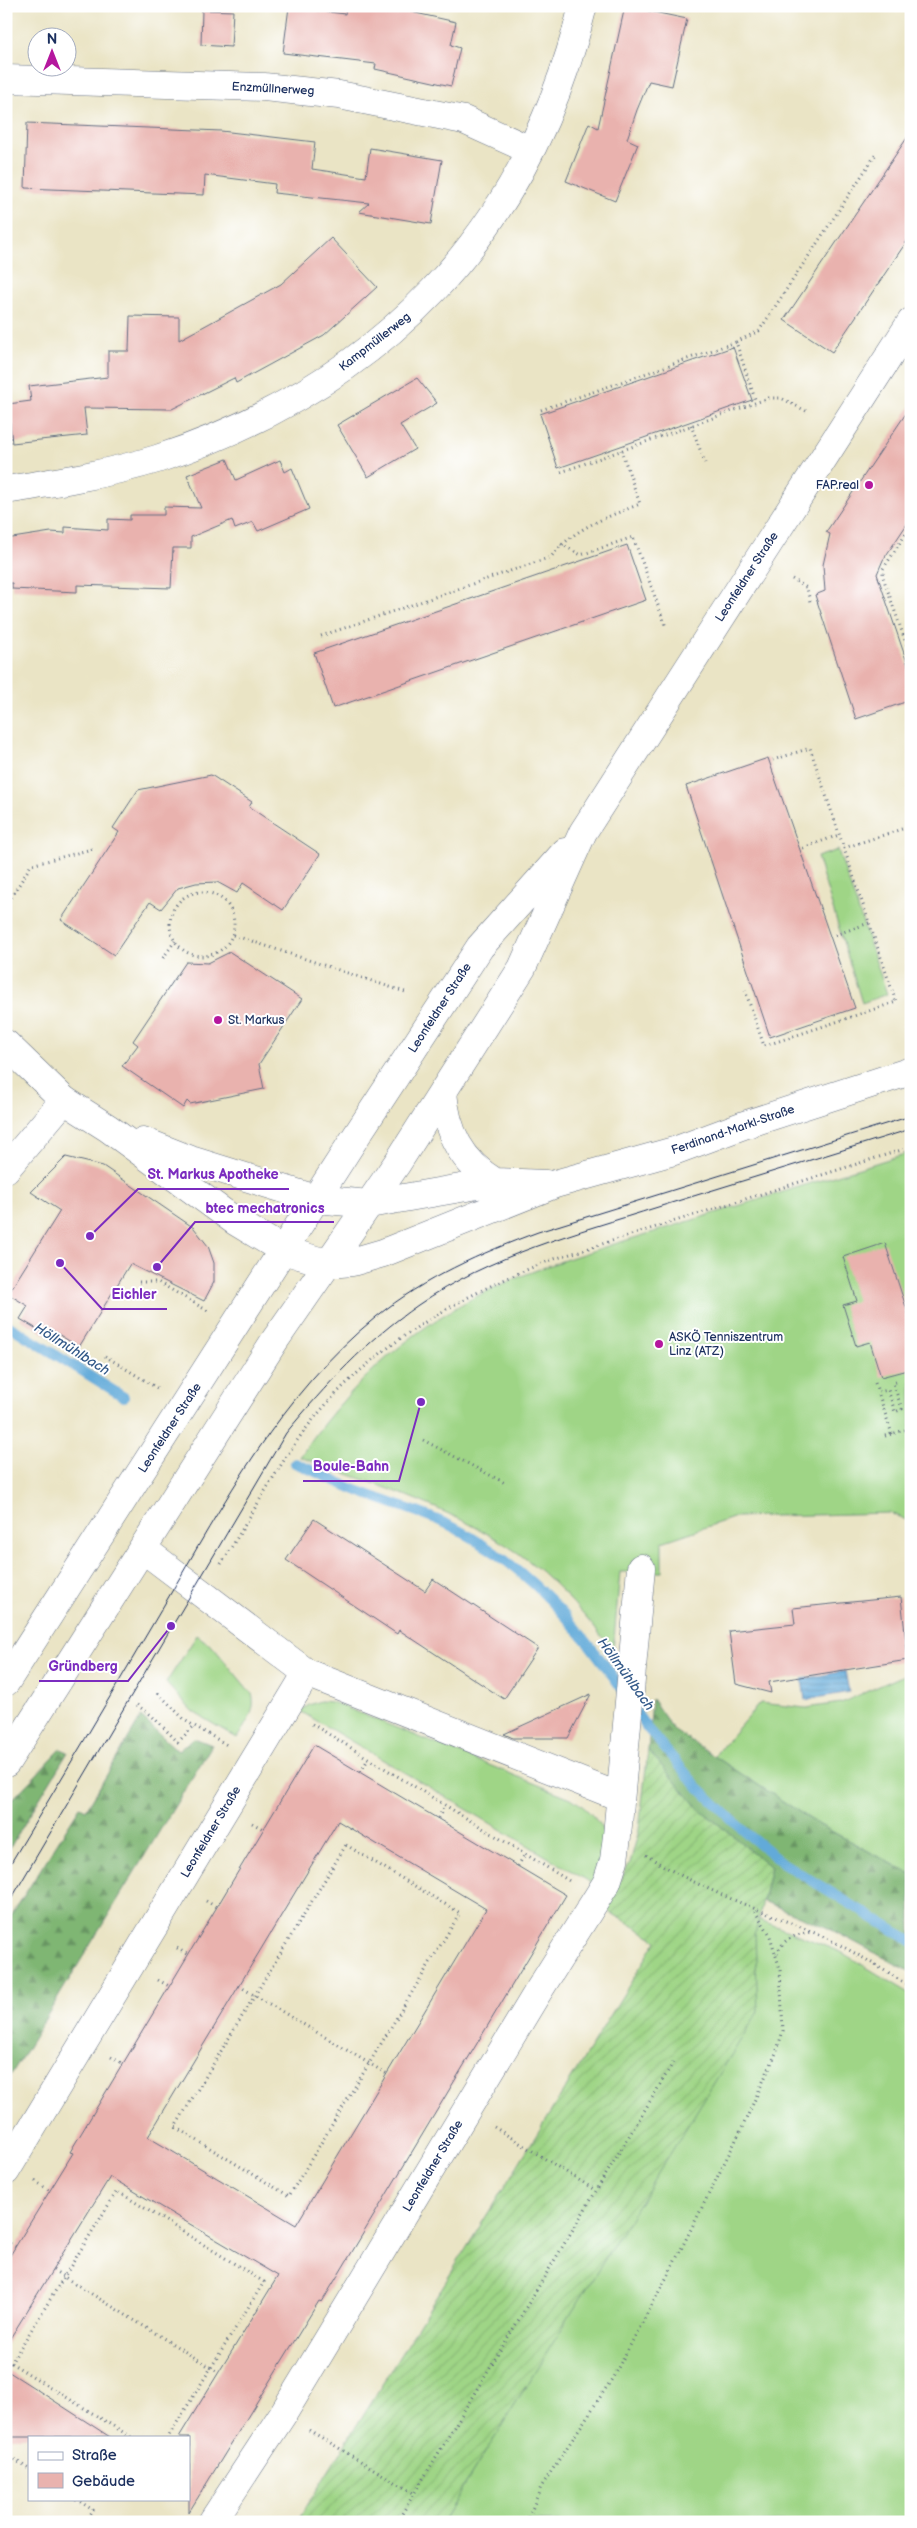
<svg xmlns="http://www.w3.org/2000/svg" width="917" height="2528" font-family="'Balsamiq Sans',sans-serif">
  <defs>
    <pattern id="forest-firs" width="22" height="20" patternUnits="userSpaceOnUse" patternTransform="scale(1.25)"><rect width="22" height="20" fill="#7fb673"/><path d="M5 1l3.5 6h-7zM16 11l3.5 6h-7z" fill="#679462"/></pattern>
    <pattern id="garden-furrows" width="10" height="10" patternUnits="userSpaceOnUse" patternTransform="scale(1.25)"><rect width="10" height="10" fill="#9fd586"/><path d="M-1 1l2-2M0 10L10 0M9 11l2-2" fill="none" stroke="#88b776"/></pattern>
    <pattern id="water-rules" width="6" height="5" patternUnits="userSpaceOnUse" patternTransform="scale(1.25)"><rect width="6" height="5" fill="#62aad9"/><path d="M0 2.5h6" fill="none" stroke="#508bb3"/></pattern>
  </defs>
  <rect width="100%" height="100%" fill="#fff"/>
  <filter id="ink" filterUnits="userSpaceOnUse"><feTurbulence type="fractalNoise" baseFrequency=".02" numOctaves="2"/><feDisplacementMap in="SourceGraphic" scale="10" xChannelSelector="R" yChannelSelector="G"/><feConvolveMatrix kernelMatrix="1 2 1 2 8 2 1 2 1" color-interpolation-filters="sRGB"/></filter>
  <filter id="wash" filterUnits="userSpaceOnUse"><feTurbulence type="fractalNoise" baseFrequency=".0096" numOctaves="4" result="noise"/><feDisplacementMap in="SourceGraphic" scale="20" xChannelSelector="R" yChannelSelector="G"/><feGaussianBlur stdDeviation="1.12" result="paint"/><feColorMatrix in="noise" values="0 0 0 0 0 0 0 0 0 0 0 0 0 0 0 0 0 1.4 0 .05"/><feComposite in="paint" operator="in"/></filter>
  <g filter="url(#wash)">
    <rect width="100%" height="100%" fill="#eae4c5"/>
    <path fill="#9fd586" stroke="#5d8272" d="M838 850 887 994 862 1003 817 857Z
      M911 1152V1522L890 1513 736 1517 662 1542V1572H620L613 1650C587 1619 562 1587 530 1562 468 1513 375 1484 300 1457 342 1392 408 1331 477 1296 541 1264 612 1245 680 1224 757 1200 834 1176 911 1152Z
      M197 1635 213 1647 252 1694C257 1711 246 1723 237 1738L193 1712 166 1683Z
      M911 1672V1874L816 1823 714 1756 760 1703 806 1708 841 1703Z
      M320 1701 332 1702 571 1798C588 1809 606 1825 606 1847 606 1859 598 1874 595 1885L300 1711 309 1705Z
      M758 1919 841 1952 911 1994V2522H442L578 2301 755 1934Z"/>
    <path fill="url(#forest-firs)" stroke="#4d7268" d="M652 1699 673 1729 816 1823 911 1874V1972L826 1927 763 1901 771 1867 697 1807 648 1750Z
      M141 1717 178 1751 194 1738 212 1745 6 2083V1924L80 1807 86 1810Z
      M61 1749 68 1752 6 1854V1806Z"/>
    <path fill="url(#garden-furrows)" stroke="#5d8272" d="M648 1750 697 1807 771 1867 755 1934 758 2012 442 2522H297L657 1940 603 1908 630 1863 639 1830Z"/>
    <path fill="url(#water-rules)" stroke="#3e6c9c" d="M845 1671 849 1692 805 1700 802 1679Z"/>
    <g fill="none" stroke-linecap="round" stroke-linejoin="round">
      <path stroke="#62aad9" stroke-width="10" d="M6 1324 124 1397
        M295 1463C317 1472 338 1483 361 1492 391 1504 424 1512 453 1527 525 1564 579 1626 624 1692
        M634 1709 647 1728 696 1785 746 1833 783 1863 911 1941"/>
    </g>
    <g id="blocks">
      <path fill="#e9b2ae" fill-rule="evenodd" d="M346 6H412L411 12 456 22 451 45 460 48 451 86 375 69 376 64 283 53 289 7 345 14Z
        M625 6 687 19 672 86 649 81 637 110 627 139 638 144 615 201 566 181 589 123 598 128Z
        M202 10 233 11 231 47 201 45Z
        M27 123 221 131 315 142 312 169 366 177 370 148 442 160 431 224 359 212 369 203 274 193 275 184 205 175 204 195 25 188Z
        M911 132V235L832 352 784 320Z
        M331 238 377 287 324 335 236 383 234 378 172 409 84 408 87 435 12 443 8 404 31 401 29 386 108 377V351H129L130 316 179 317V340L281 284Z
        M733 347 752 400 558 468 540 414Z
        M417 378 437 403 400 425 415 449 368 477 337 425Z
        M911 406V518L883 560 877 574 911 674V700L856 719 815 595 825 591 823 565 830 534 826 532Z
        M227 459 236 480 280 460 285 472 292 468 309 509 258 531 253 522 235 529 232 520 191 537V548H173L171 588 77 585V592L12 589V583H6V539L51 532 65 533V527L108 530V519L130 520V515H164V507L201 508 187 475Z
        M627 545 646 600 333 708 314 653Z
        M768 758 855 1008 770 1037 686 786Z
        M211 775 252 802 249 807 320 854 283 910 243 883 237 893 217 882 196 883 178 888 161 909 150 902 114 955 61 920 119 832 113 828 138 790Z
        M230 952 302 999 259 1064 264 1089 190 1104 187 1101 183 1108 122 1066 138 1045 133 1041 186 962 208 963Z
        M66 1157 103 1166 194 1228 208 1246 214 1263V1282L204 1301 130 1264 79 1347 53 1331 49 1336 20 1319 28 1306 8 1294 60 1211 31 1192Z
        M885 1243 911 1322V1369L881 1377 870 1342 856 1346 843 1305 857 1301 843 1257Z
        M314 1519 425 1591 433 1579 538 1648 504 1699 399 1630 397 1634 286 1560Z
        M901 1597 908 1660 769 1682 771 1693 736 1684 729 1631 795 1624 793 1608Z
        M591 1694 568 1738H513L504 1734Z
        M314 1745 566 1895 322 2302 319 2301 189 2512V2437H179L278 2276 110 2177 6 2345V2262L73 2153 70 2152ZM338 1821 486 1909 296 2225 148 2137Z
        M6 2370 39 2391 110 2437H6Z"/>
    </g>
  </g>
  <g filter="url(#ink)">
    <use href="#blocks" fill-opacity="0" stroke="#636e82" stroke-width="1"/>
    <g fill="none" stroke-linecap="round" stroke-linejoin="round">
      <defs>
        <path id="minor" d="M6 79 264 87 339 95 464 120 530 150
          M6 490C57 482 108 474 157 459 380 386 527 235 583 6
          M6 1044 64 1100
          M143 1549 307 1673 620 1797
          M6 2171 307 1673
          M212 2522 283 2414 536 1995 597 1898 607 1882 614 1860 617 1836 641 1568"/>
        <path id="tertiary" d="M443 1092C446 1131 461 1162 495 1182
          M143 1141 191 1160 316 1199 369 1204 495 1182 546 1184
          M6 1169 64 1100 108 1128 235 1221 283 1250 329 1264 352 1262 383 1253 555 1184 674 1151 744 1125 911 1071"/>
        <path id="primary" d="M6 1682 351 1144 480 947 565 852
          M6 1763 275 1340 398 1162 522 968 583 832 911 322"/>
      </defs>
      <use href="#minor" stroke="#636e82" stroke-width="29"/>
      <use href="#tertiary" stroke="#636e82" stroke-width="29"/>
      <use href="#primary" stroke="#636e82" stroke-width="29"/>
      <path stroke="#636e82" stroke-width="3" stroke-dasharray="1 4" stroke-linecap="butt" d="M736 342 759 331 876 154
        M541 410 736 342 756 402
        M691 425 705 463
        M561 472 769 398H781L808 412
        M911 526 883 569V577L908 649H911
        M561 544 581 555 633 537 666 627
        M792 579 807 588 810 602
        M911 628V632
        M321 636 551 557C575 527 605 518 640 504L621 450
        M803 848 839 835
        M844 848 911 826
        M170 924a32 32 0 1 1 64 0a32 32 0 1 1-64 0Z
        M6 906 31 865 92 849
        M233 935 408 993
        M835 935 869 923
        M163 958 175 941
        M745 990 764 1046 896 1002 810 748 773 760
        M139 1282H158L208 1311
        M105 1356 157 1388
        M875 1383 878 1392
        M892 1434 878 1392 888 1390 895 1412 902 1409 893 1383 896 1382
        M885 1436 911 1428
        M423 1440 507 1484
        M221 1564C245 1526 267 1486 292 1448 354 1356 450 1299 551 1260L911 1147
        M158 1693 186 1721 227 1745
        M137 1705 151 1715 178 1742 194 1726
        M312 1724 571 1882
        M361 1772 368 1759
        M438 1818 445 1806
        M252 1823 263 1829
        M346 1845 460 1913 289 2196 175 2127Z
        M646 1855C697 1888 752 1907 808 1930 844 1945 877 1966 911 1987
        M518 1866 525 1854
        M206 1901 216 1907
        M177 1948 188 1955
        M777 1954C782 1939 796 1934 811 1932
        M158 1980 169 1986
        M239 1986 387 2074
        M111 2057 123 2064
        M494 2127 595 2190
        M35 2181 50 2191
        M6 2241 16 2247
        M53 2270 218 2372
        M309 2430 415 2494
        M131 2437 11 2363 117 2191 264 2282 168 2437
        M6 2454 29 2469
        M76 2499 93 2510 85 2522
        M397 2522 673 2063
        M527 2522 541 2487 612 2379 669 2273 742 2128 776 2053 783 2031 780 1969 769 1933 754 1910"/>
      <use href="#minor" stroke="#fff" stroke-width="28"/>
      <use href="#tertiary" stroke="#fff" stroke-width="28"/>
      <use href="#primary" stroke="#fff" stroke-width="28"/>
      <path stroke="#1b2f5e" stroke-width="1" d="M6 1871C59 1783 112 1694 164 1605 224 1502 281 1394 376 1317 424 1278 481 1253 538 1232L911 1116
        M6 1908 286 1433C326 1385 366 1341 418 1305 490 1255 576 1233 658 1207 742 1181 827 1155 911 1129"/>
    </g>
  </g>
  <g fill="#b5179e" stroke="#fff" stroke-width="2">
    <circle cx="869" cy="485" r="5"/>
    <circle cx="218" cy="1020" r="5"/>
    <circle cx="659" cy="1344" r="5"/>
  </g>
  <g text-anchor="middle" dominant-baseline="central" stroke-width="4" stroke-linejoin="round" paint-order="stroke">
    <g font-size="12" fill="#1b2f5e" stroke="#fff">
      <text transform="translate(273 89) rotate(3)">Enzmüllnerweg</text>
      <text transform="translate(375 342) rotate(-38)">Kampmüllerweg</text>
      <text transform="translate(747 577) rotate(-57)">Leonfeldner Straße</text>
      <text transform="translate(440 1008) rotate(-57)">Leonfeldner Straße</text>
      <text transform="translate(733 1130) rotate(-19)">Ferdinand-Markl-Straße</text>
      <text transform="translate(170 1428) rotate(-57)">Leonfeldner Straße</text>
      <text transform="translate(211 1832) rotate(-59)">Leonfeldner Straße</text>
      <text transform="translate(433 2166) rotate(-59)">Leonfeldner Straße</text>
    </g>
    <g font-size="12" fill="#1b2f5e" stroke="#fff" text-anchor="start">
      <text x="859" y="485" text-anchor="end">FAP.real</text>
      <text x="228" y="1020">St. Markus</text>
      <text x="669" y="1337">ASKÖ Tenniszentrum<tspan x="669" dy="14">Linz (ATZ)</tspan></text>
    </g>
    <g font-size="14" font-style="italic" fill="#345a89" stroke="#fff">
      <text transform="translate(72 1349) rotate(32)">Höllmühlbach</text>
      <text transform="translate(626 1674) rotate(54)">Höllmühlbach</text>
    </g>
  </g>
  <path fill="none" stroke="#7b2cbf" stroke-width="2" d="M90 1236L138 1189H289M157 1267L195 1222H334M60 1263L102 1309H167M421 1402L399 1481H303M171 1626L128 1681H39"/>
  <g fill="#7b2cbf" stroke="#fff" stroke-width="2">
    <circle cx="90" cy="1236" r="5"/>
    <circle cx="157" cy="1267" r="5"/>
    <circle cx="60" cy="1263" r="5"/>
    <circle cx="421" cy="1402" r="5"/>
    <circle cx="171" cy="1626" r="5"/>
  </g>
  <g font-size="14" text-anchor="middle" font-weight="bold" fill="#7b2cbf" stroke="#fff" stroke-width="4" stroke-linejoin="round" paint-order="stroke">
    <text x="213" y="1179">St. Markus Apotheke</text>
    <text x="265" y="1213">btec mechatronics</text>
    <text x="134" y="1299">Eichler</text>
    <text x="351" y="1471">Boule-Bahn</text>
    <text x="83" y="1671">Gründberg</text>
  </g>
  <rect width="917" height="2528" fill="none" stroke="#fff" stroke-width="25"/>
  <rect x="28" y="2436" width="162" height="65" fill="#ffffff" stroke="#a4acbf"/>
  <rect x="38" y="2452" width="25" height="8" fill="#ffffff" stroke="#a4acbf"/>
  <text x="72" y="2460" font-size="15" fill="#1b2f5e">Straße</text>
  <rect x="38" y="2473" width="25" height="15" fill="#e9b2ae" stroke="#a4acbf"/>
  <text x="72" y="2486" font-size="15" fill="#1b2f5e">Gebäude</text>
  <g transform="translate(52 52)"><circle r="24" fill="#ffffff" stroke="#a4acbf"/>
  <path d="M0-4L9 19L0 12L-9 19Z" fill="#b5179e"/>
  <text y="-8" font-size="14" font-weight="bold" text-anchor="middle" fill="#1b2f5e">N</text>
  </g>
</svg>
